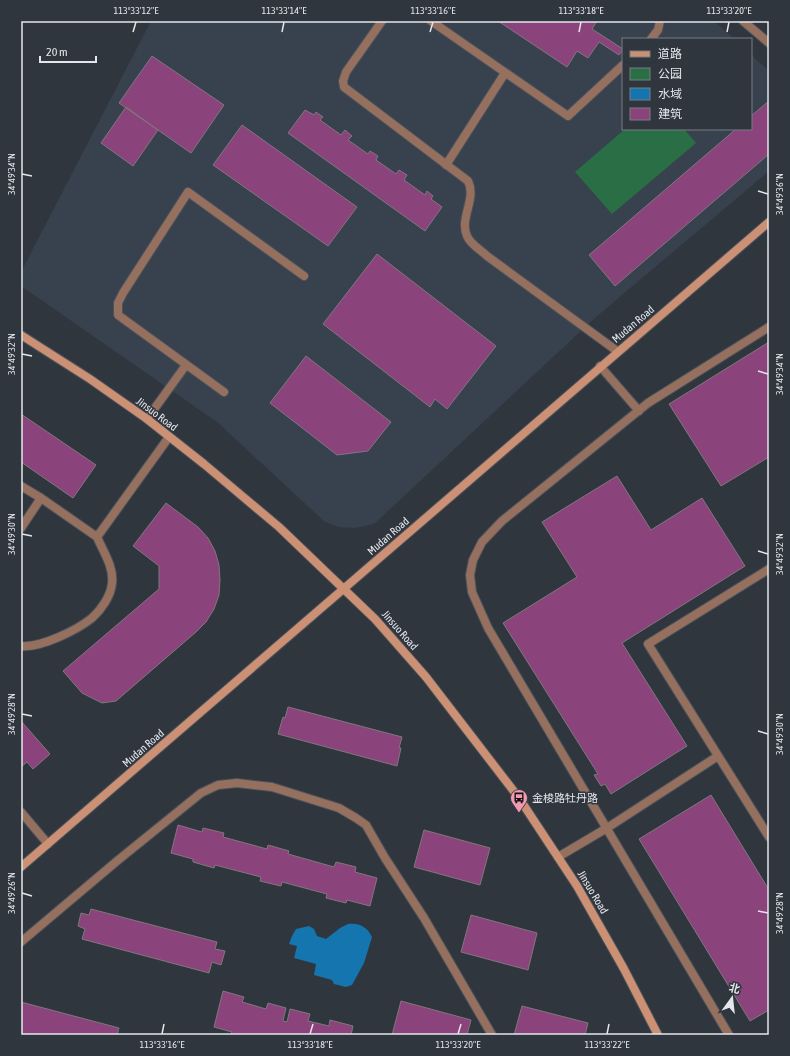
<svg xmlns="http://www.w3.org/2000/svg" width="790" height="1056" font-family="'Asap Condensed','Noto Sans SC',sans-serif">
  <rect width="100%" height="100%" fill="#30363e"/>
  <path fill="#38414e" d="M151 21H714L734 39H623V129H751V55L769 71V171L596 317 374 524 355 528 339 527 325 522 217 422 21 286V272Z"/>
  <path fill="#2a6e45" d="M625 129H684L696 143 612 214 575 172Z"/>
  <path fill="#1475af" d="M348 924C360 923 367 927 372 937L364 963 352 985 346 987 334 984 332 980 314 975 316 964 294 958 297 946 289 944 292 936 296 929 309 926 314 929 317 936 326 939 340 928Z"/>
  <path fill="#8a437b" stroke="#81777e" d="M498 21H597L592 29 623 49 619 55 599 42 588 58 577 51 567 67Z
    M152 56 224 105 191 153 119 103Z
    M769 101V154L615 286 589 255 736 129H751V116Z
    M126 107 158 130 133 166 101 143Z
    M305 110 314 115 316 112 323 117 320 120 341 135 345 130 352 136 348 140 368 154 370 151 378 156 376 160 396 174 399 170 407 175 404 180 425 195 427 191 433 196 431 199 442 207 425 231 288 133Z
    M242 125 357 207 328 246 213 165Z
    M377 254 496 346 447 409 435 399 430 407 323 324Z
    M769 342V457L721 486 669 404Z
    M306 356 391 422 368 451 337 455 270 403Z
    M21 414 96 465 73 498 21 462Z
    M617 476 651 530 702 498 745 566 622 643 687 746 611 794 605 784 601 786 594 775 598 774 503 623 577 577 542 522Z
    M166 503 198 527 208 538 215 551 219 565 220 580 219 595 214 609 206 622 196 632 116 701 102 703 82 693 63 671 159 589V566L133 546Z
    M288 707 402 737 399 748H401L397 766 278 734 283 717 285 718Z
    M21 721 50 754 33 769 27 762 21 767Z
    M711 795 769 890V1010L750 1021 639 839Z
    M178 825 202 832 203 828 224 833 223 837 267 849 268 845 289 851 288 854 334 867 336 862 356 867 355 872 377 878 370 906 347 900 346 903 326 898 327 894 282 882 281 886 260 881 261 877 215 865 214 868 193 862V859L171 853Z
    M424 830 490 848 480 885 414 867Z
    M91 909 217 942 215 949 225 951 221 965 212 962 209 973 82 939 85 929 78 926 81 913 89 915Z
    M471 915 537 933 528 970 461 952Z
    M223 991 244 997 242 1002 266 1009 268 1003 286 1008 283 1021 287 1022 290 1009 310 1014 308 1021 329 1026 330 1020 353 1026 351 1035H231L232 1032 214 1027Z
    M401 1001 471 1020 467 1035H392Z
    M21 1002 119 1028 117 1035H119L21 1034Z
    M522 1006 588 1023 585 1035H514Z"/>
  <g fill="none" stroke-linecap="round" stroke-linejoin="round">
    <defs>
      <path id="lane" d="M382 21 346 72 343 81 344 87 468 181C477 199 459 218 467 236 470 244 481 250 487 256L617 351
        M431 21 568 116 623 65
        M651 39 658 30 660 21
        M446 165 505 73
        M600 366 639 411
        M224 392 118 315V303L123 293 188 192 304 276
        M147 419 186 365
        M21 486 41 498 97 537 169 437
        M21 528 41 498
        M769 569 648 644 769 837
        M21 646C41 648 77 630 92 618 101 610 111 596 112 583 114 567 103 551 97 537
        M21 812 48 844
        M558 857 607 828 718 756
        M21 942 117 861 201 793 218 785 237 783 272 787 339 808 356 818 366 825 385 858 424 918 492 1035
        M729 1035 488 628 472 592 470 575 473 560 482 542 502 521 648 403 769 327"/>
      <path id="street" d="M743 21 769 43"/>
      <path id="secondary" d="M21 335 90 379 147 419 204 464 279 527 375 619 426 677 519 798 577 886 624 969 658 1035
        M21 867C271 653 519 436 769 222"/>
    </defs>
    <use href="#lane" stroke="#4d525a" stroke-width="10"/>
    <use href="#street" stroke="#4d525a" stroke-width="10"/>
    <use href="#secondary" stroke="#4d525a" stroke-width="10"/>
    <use href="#lane" stroke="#96705f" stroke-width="8"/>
    <use href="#street" stroke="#96705f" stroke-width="8"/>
    <use href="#secondary" stroke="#cc9075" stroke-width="8"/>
  </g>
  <path fill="none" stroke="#e3e7ed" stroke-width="1.5" d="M133 32 136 22M282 32 284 22M430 32 433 22M579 32 581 22M727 32 729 22M22 174 32 176M758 191 768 194M22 354 32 356M758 371 768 374M22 534 32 536M758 551 768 554M22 714 32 716M758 731 768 734M22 893 32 896M758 911 768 913M162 1034 164 1024M310 1034 313 1024M458 1034 461 1024M607 1034 609 1024"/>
  <defs>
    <symbol id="bus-pin" viewBox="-11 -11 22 30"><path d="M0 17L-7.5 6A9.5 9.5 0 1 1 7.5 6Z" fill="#f19ab1" stroke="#30363e"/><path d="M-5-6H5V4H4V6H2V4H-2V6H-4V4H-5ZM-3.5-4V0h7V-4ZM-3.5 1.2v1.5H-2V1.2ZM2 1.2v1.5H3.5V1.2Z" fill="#111"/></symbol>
  </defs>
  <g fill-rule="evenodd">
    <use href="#bus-pin" x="509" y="788" width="20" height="27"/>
  </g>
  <g text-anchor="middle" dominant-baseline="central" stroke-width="3" stroke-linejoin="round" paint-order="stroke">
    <g font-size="11" fill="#e3e7ed" stroke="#30363e">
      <text transform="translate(633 324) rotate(-40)">Mudan Road</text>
      <text transform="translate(157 414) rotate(37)">Jinsuo Road</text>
      <text transform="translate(388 536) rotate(-41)">Mudan Road</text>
      <text transform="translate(400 630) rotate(49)">Jinsuo Road</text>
      <text transform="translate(143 748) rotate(-41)">Mudan Road</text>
      <text transform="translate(593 892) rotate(59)">Jinsuo Road</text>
    </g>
    <g font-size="11" fill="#e3e7ed" stroke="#30363e" text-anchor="start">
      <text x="532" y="798">金梭路牡丹路</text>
    </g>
  </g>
  <rect width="790" height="1056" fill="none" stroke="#30363e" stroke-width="44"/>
  <rect x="622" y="38" width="130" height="92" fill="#30363e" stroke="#787d84"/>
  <rect x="630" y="51" width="20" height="6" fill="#cc9075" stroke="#787d84"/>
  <text x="658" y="58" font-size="12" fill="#e3e7ed">道路</text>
  <rect x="630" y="68" width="20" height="12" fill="#2a6e45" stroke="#787d84"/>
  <text x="658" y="78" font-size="12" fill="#e3e7ed">公园</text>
  <rect x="630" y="88" width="20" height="12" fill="#1475af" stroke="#787d84"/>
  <text x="658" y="98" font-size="12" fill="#e3e7ed">水域</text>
  <rect x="630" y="108" width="20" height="12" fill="#8a437b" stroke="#787d84"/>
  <text x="658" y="118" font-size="12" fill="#e3e7ed">建筑</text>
  <g transform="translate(732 998) rotate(15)" stroke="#30363e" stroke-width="3" paint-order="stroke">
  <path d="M0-3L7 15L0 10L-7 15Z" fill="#e3e7ed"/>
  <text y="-6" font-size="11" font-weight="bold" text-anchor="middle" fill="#e3e7ed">北</text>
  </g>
  <path d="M40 56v6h56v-6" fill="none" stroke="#e3e7ed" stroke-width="2"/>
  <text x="46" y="56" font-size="12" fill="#e3e7ed" stroke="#30363e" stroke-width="3" paint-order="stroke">20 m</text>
  <rect x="22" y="22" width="746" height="1012" fill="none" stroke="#e3e7ed" stroke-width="1.5"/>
  <g font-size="10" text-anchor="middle" fill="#e3e7ed">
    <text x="136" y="14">113°33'12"E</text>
    <text x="284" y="14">113°33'14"E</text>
    <text x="433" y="14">113°33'16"E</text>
    <text x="581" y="14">113°33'18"E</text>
    <text x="729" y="14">113°33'20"E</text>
    <text transform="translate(11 174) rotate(-90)" y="4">34°49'34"N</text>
    <text transform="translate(779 194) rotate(-90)" y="4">34°49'36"N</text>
    <text transform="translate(11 354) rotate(-90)" y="4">34°49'32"N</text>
    <text transform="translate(779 374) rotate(-90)" y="4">34°49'34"N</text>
    <text transform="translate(11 534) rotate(-90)" y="4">34°49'30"N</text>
    <text transform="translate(779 554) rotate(-90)" y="4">34°49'32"N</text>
    <text transform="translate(11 714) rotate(-90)" y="4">34°49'28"N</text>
    <text transform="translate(779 734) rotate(-90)" y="4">34°49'30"N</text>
    <text transform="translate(11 893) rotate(-90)" y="4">34°49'26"N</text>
    <text transform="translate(779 913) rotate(-90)" y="4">34°49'28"N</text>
    <text x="162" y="1048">113°33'16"E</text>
    <text x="310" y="1048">113°33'18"E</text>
    <text x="458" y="1048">113°33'20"E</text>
    <text x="607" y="1048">113°33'22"E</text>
  </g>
</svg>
